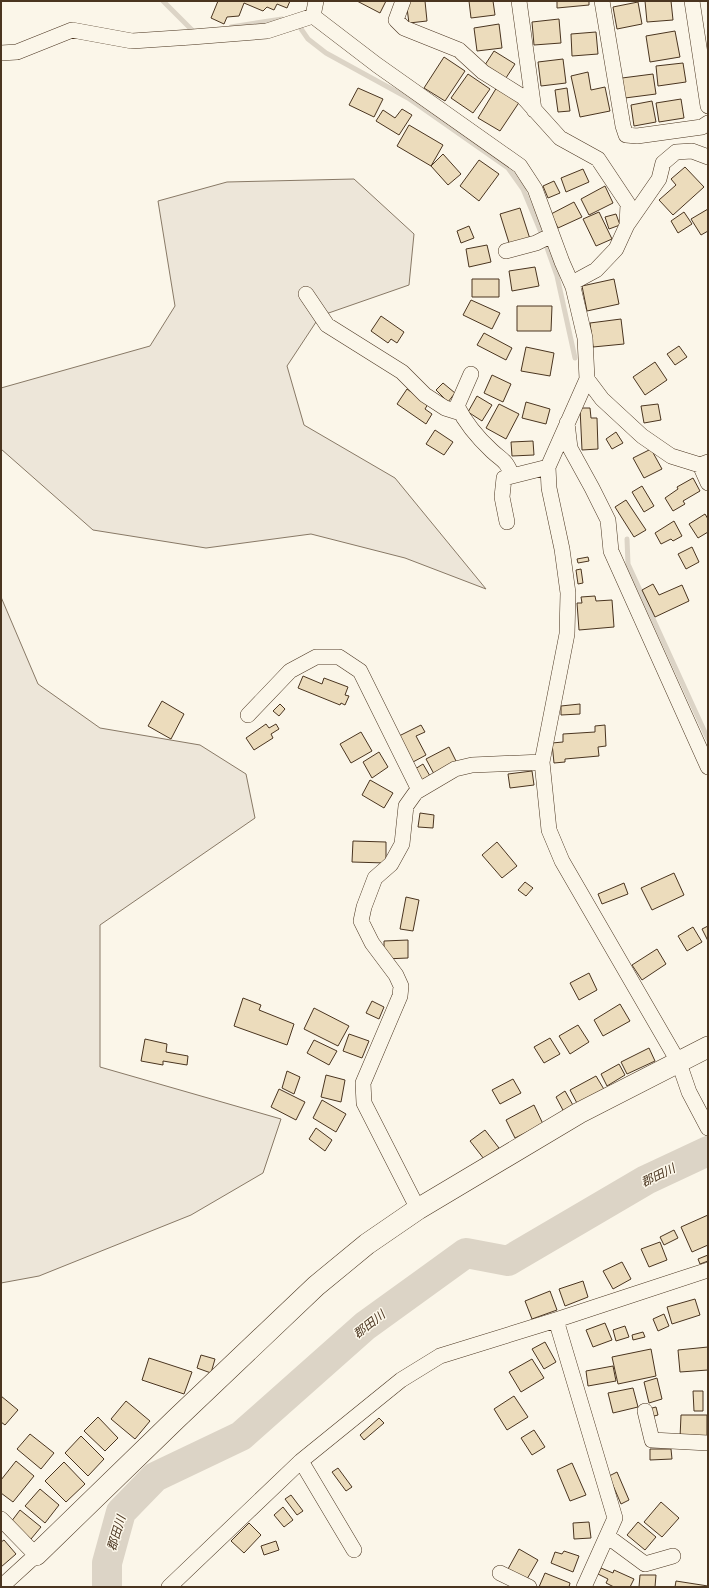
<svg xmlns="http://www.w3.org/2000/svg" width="709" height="1588" font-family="Montserrat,'Noto Sans JP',sans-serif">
  <rect width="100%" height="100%" fill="#fbf6e9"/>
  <path fill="#ede6d9" stroke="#887966" d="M354 179 414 234 409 285 320 316 287 366 304 425 395 478 486 589 405 558 311 534 206 548 93 530 1 449V388L150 346 175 306 158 201 227 182Z
    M1 597 38 684 100 728 200 745 246 774 255 818 100 925V1067L281 1119 263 1173 191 1215 39 1276 1 1283Z"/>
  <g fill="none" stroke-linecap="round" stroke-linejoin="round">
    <path stroke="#dcd4c6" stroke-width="5" d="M163 1 194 32H197
      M297 23 308 39 326 53 408 98 508 168 523 189 545 242 557 276 575 358
      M231 27 282 19
      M627 539 628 564 708 739"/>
    <path stroke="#dcd4c6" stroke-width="30" d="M107 1587V1563L121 1512 155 1477 241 1436 365 1326 466 1253 508 1261 646 1180 708 1151"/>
  </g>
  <path fill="#ecdcbc" stroke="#4a3520" d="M218 1H290L287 8 277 4 274 10 267 7 263 11 244 3 239 16 227 17 224 24 211 18Z
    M357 1H386L380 13Z
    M406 1H425L427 21 409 23Z
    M469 1H493L495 15 471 18Z
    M557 1H589V5L557 8Z
    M645 1H671L673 20 647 22Z
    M638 2 642 24 617 29 613 7Z
    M559 19 561 43 534 45 532 22Z
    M499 24 502 48 477 51 474 28Z
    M675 31 680 57 650 62 646 36Z
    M596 32 598 54 572 56 571 34Z
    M494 51 515 64 504 81 483 68Z
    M444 57 465 71 445 101 424 88Z
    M563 59 566 83 541 86 538 62Z
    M683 63 686 82 658 86 656 66Z
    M588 72 591 90 605 87 610 111 580 117 571 76Z
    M468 74 490 89 473 113 451 98Z
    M653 74 656 94 625 98 622 78Z
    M497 87 520 101 500 131 478 118Z
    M358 88 383 99 374 117 349 105Z
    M567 88 570 111 558 112 555 90Z
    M681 99 684 118 659 122 656 103Z
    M652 101 656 122 634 126 631 105Z
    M402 109 412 115 399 135 376 121 383 110 395 118Z
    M409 125 443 145 431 166 397 146Z
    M443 154 461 174 448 185 431 166Z
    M479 160 499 174 479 201 460 186Z
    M685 167 704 187 673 215 659 200 676 185 671 179Z
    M583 169 589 182 566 192 561 178Z
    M554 181 560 193 548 198 543 186Z
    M605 186 613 203 589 215 581 199Z
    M574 202 582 217 558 228 551 214Z
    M520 208 530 239 510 246 500 214Z
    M708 209V231L701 235 691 219Z
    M599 212 612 239 596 246 583 219Z
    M684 212 692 224 678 233 671 221Z
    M616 214 620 225 609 229 605 217Z
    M469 226 474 238 461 243 457 231Z
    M487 245 491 262 469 267 466 249Z
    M535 267 539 286 512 291 509 271Z
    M472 279H499V297H472Z
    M614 279 619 304 587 311 582 286Z
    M471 300 500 313 492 329 463 315Z
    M517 306H552L551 331H517Z
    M381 316 404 332 397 343 391 339 388 343 371 331Z
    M621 319 624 344 593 347 590 323Z
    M484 333 512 348 506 360 477 345Z
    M679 346 687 357 675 365 667 354Z
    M526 347 554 353 550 376 521 371Z
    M655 362 667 380 645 395 633 377Z
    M492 375 511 384 503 402 484 393Z
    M443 383 455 393 448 402 436 390Z
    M407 389 428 404 425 409 432 414 426 424 397 404Z
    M477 396 492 405 482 421 468 412Z
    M526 402 550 409 546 424 522 418Z
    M499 404 519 414 506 439 486 428Z
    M658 404 661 420 644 423 641 406Z
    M580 408H590L591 418H597L598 449 582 450Z
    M435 430 453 442 444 455 426 444Z
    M616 432 623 443 612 449 606 439Z
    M533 441 534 455 512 456 511 442Z
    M651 449 662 469 644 478 633 458Z
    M693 478 700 491 683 501 685 504 673 511 665 498 678 489 677 487Z
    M642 486 654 506 644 512 632 492Z
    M626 500 646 530 634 537 615 507Z
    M705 514 708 519V532L698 538 689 524Z
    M674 521 682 536 673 541 671 539 661 544 655 533Z
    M692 547 699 562 686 569 678 554Z
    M588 557 589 561 578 563 577 559Z
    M581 569 583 583 578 584 576 570Z
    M653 584 659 595 682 585 689 601 655 617 642 590Z
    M595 596 596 601 612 600 614 627 579 630 577 603H582L581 597Z
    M303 676 322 684 324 678 348 687 345 695 349 696 345 705 341 703 340 705 298 688Z
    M162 701 184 714 171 739 148 726Z
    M280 704 285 709 279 716 273 711Z
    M580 704V714L561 715V706Z
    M266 724 269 728 276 724 279 729 271 734 273 738 254 750 246 738Z
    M421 725 425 732 416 736 426 755 413 762 399 736Z
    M605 725 606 746 598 747 599 756 565 759V762L554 763 552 743 563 742V734L595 732V726Z
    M361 732 372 751 351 763 340 744Z
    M449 747 457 763 434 774 426 759Z
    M379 752 388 767 372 778 363 762Z
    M423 764 430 776 422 780 415 769Z
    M532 771 534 785 510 788 508 774Z
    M370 780 393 793 384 808 362 795Z
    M420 813 434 815 433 828 418 827Z
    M353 841 386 842V863L352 862Z
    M497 842 517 866 502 878 482 855Z
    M674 873 684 895 652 910 641 888Z
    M525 882 533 888 526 896 518 890Z
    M624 883 628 894 602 904 598 894Z
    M406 897 419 900 413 931 400 929Z
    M708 926V941L702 929Z
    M693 927 702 942 687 951 678 936Z
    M408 940V958L384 959V941Z
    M657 949 666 964 642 980 632 965Z
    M589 973 597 990 579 1000 570 983Z
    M243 998 261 1005 259 1010 294 1024 287 1045 234 1026Z
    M372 1001 384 1007 379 1019 366 1013Z
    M620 1004 630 1021 603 1036 594 1020Z
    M314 1008 349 1026 338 1046 304 1029Z
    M578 1025 589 1042 570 1054 559 1036Z
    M349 1034 369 1041 362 1058 343 1051Z
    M550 1038 560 1054 544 1063 534 1047Z
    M145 1039 167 1044 166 1052 188 1056 187 1065 163 1061V1065L141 1061Z
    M314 1040 337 1051 329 1065 307 1053Z
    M649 1048 655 1061 627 1074 621 1062Z
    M619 1064 625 1075 607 1086 601 1074Z
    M287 1071 300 1077 294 1094 282 1088Z
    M326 1075 345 1080 341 1102 321 1097Z
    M596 1076 605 1091 578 1105 570 1090Z
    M513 1079 521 1093 500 1104 492 1090Z
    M279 1089 305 1102 296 1120 271 1107Z
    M565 1091 574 1107 564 1112 556 1097Z
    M322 1100 346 1114 336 1132 313 1118Z
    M534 1105 543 1124 515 1138 506 1120Z
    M316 1128 332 1140 325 1151 309 1139Z
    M485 1130 499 1148 484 1159 470 1141Z
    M708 1215V1245L692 1252 681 1227Z
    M674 1230 678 1238 664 1245 660 1237Z
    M660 1242 667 1260 649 1267 641 1249Z
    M708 1255V1261L700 1264 698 1259Z
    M622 1262 631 1279 613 1289 603 1271Z
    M583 1281 588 1297 565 1306 559 1289Z
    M550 1291 557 1310 532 1319 525 1301Z
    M695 1299 700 1315 672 1324 667 1307Z
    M664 1314 669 1326 658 1331 653 1319Z
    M605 1323 612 1340 593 1347 586 1330Z
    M625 1326 629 1337 616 1341 613 1330Z
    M643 1332 645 1337 633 1340 632 1335Z
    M545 1342 556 1362 544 1369 532 1349Z
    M708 1347V1370L680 1372 678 1350Z
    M651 1349 656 1376 618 1384 612 1357Z
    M201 1355 215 1359 211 1373 197 1368Z
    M149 1358 192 1372 184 1394 142 1380Z
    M532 1359 544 1378 521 1392 509 1372Z
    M613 1366 616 1381 588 1386 586 1371Z
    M657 1378 662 1399 649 1403 644 1382Z
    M633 1388 638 1407 613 1413 608 1393Z
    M693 1391H703V1411H694Z
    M1 1396 18 1410 5 1425 1 1422Z
    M514 1396 528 1417 507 1430 494 1409Z
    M126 1401 150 1421 135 1439 111 1419Z
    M656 1407 658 1415 650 1417 648 1409Z
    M681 1415H707V1438H680Z
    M98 1417 118 1438 105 1451 84 1431Z
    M379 1418 384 1423 364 1440 360 1435Z
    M534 1430 545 1447 532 1455 521 1438Z
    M30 1434 54 1453 41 1469 17 1449Z
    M81 1436 104 1459 88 1476 65 1453Z
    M650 1449H671L672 1459 650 1460Z
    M16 1461 34 1476 13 1502 1 1493V1480Z
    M64 1462 85 1484 66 1502 45 1481Z
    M572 1463 586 1495 570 1501 557 1470Z
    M338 1468 352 1487 346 1491 332 1472Z
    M617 1472 629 1500 621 1504 609 1476Z
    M40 1489 59 1505 45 1523 25 1506Z
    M291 1495 303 1511 297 1515 285 1499Z
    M661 1502 679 1518 662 1537 644 1522Z
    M283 1507 293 1520 284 1527 274 1515Z
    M20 1510 41 1527 31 1539 11 1522Z
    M589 1522 591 1538 574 1539 573 1523Z
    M638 1522 656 1537 645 1550 627 1535Z
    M249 1523 261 1535 244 1553 231 1541Z
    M4 1540 16 1554 1 1567V1542Z
    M276 1541 279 1550 264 1555 261 1546Z
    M519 1549 538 1560 527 1579 508 1569Z
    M564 1551 579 1556 573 1572 551 1563 555 1552 562 1554Z
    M601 1568 613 1573 614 1570 634 1579 630 1587H614L606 1583 608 1579 598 1574Z
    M545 1573 570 1583 569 1587H539Z
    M640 1575H656L655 1587H639Z
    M676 1581 708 1586V1587H675Z"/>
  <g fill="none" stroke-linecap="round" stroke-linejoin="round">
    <defs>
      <path id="street" d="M403 1 396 20 404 28 459 50 483 72 523 97 560 138 598 159 628 204 627 225 616 249 596 270 572 283
        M519 1 534 110
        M602 1 623 126 626 135 637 136 702 127 708 123
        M692 1 708 106
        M313 16 377 65 520 166 535 189 562 262 573 287 585 338 587 379 548 467 549 488 562 549 568 593 567 634 542 762 549 830 562 861 679 1063 689 1092 708 1128
        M313 16 316 1
        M1 53 17 52 72 30 132 41 192 37 267 31 313 16
        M627 225 659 179 663 163 676 152 692 151 708 157
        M506 251 536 243 552 235
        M306 294 327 325 402 372 425 395 445 408 461 413
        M471 374 457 406C465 422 479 439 492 451 504 462 505 459 512 475
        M587 379 602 399 642 436 671 456 700 465 708 462
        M567 423 570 448 592 488 608 520 611 551 708 767
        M700 465 708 483
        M507 522 502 497 504 478 548 467
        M248 715 290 671 316 657H339L360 671 419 790
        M418 1209 364 1103 363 1083 400 996 401 986 396 975 372 943 361 921 364 907 375 878 391 864 402 844 406 806 416 792 455 769 472 765 542 762
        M556 1320 615 1518 584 1587
        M645 1411 652 1440 708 1443
        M301 1461 354 1550
        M1 1519 36 1555 1 1587
        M607 1536 645 1564 673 1556
        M500 1573 529 1587
        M169 1587 301 1461 401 1380 440 1356 556 1320 708 1270"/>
      <path id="secondary" d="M36 1555 175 1420 316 1286 367 1244 418 1209 579 1113 708 1047"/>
    </defs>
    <use href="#street" stroke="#4a3520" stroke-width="16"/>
    <use href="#secondary" stroke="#4a3520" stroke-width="22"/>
    <use href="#street" stroke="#fbf6e9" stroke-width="15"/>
    <use href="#secondary" stroke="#fbf6e9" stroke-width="21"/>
  </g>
  <g text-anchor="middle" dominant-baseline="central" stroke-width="3" stroke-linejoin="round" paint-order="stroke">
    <g font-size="12" font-style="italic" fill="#4a3520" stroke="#fbf6e9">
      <text transform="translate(658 1175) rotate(-26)">郡田川</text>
      <text transform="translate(369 1324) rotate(-38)">郡田川</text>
      <text transform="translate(116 1533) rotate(-73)">郡田川</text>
    </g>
  </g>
  <rect width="709" height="1588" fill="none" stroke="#4a3520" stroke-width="4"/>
</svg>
